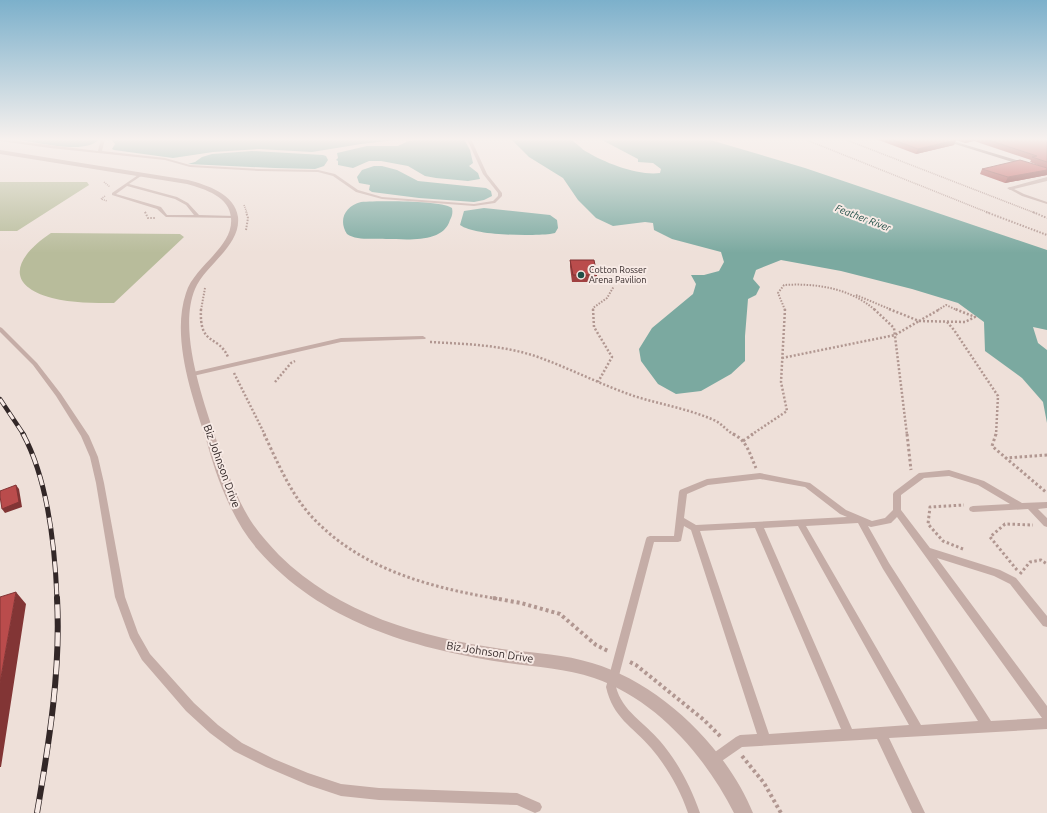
<svg xmlns="http://www.w3.org/2000/svg" width="1047" height="813" font-family="Ubuntu,sans-serif">
  <rect width="100%" height="100%" fill="#eee0d9"/>
  <path fill="#b8bc9b" d="M0 182H87L89 185 17 231H0Z
    M51 233 180 234 184 237 114 303C94 303 72 303 52 298 1 284 18 255 51 233Z"/>
  <path fill="#7ba9a0" d="M12 139H99C86 156 33 141 12 139Z
    M111 139H404L361 144 312 152 259 149 213 152 173 158 114 150 112 149 115 144Z
    M425 139H464L470 150 473 163 469 166 478 173 480 179 468 181 436 178 425 176 408 166 381 161H369L353 168 338 165V161L336 160 338 158 337 153 367 146H398L408 141Z
    M511 139C519 139 565 137 570 139 576 142 581 149 587 152 605 163 639 176 660 173L661 169 653 163 638 162V159L600 139H707L805 168 1047 250V330L1033 327 1038 343 1047 350V423L1043 402 1022 378 985 351 984 322 958 303 912 289 841 271 781 260 756 270 753 279 760 287 756 295 748 299 745 336V361L731 374 701 391 676 394 658 384 641 361 639 349 652 328 693 294 696 284 691 275H704L719 271 724 262 721 252 672 239 654 230 653 223 645 222 613 226 596 218 578 200 563 178 529 157Z
    M252 151 323 155 326 156 328 160 324 166 315 169 275 168 188 164 195 162 202 157 212 154Z
    M374 166H382L397 170 418 181 486 188 491 191 492 196 484 200 474 202 419 198 372 192 369 190 370 185 359 183 357 177 362 170Z
    M361 202C378 201 439 200 452 208 453 213 452 216 450 220 443 244 406 239 386 239 374 238 357 241 347 234 338 220 345 206 361 202Z
    M484 208 550 215 557 220 558 228 555 233 550 234C531 236 475 236 460 225L464 211Z"/>
  <g fill="none" stroke-linecap="round" stroke-linejoin="round">
    <path stroke="#b19791" stroke-width="1.5" stroke-dasharray="1 1" stroke-linecap="butt" d="M804 139 989 213
      M844 139 1035 213
      M104 182 110 187
      M105 196 101 199 107 201
      M244 205 247 213
      M145 212 146 213"/>
    <path stroke="#b19791" stroke-width="2" stroke-dasharray="1.5 1.5" stroke-linecap="butt" d="M145 212 148 218H156
      M986 212 1047 235
      M1033 212 1047 218
      M246 230 248 218 246 212
      M856 295 892 310
      M201 310 205 288
      M593 310V308L607 298 614 286
      M785 310 778 293 784 285C816 283 850 288 875 310
      M938 310 946 305 957 310"/>
    <path stroke="#b19791" stroke-width="2.5" stroke-dasharray="2 2" stroke-linecap="butt" d="M201 309C199 347 218 334 228 357
      M593 309 594 327 612 357 598 382
      M874 309 894 328 907 435
      M889 309 919 321
      M919 321 965 322 975 317 955 309
      M919 321 940 309
      M947 322 954 330 998 396 996 435
      M430 342C467 344 503 345 538 357 571 369 602 385 634 396 662 405 690 409 716 421 723 425 728 432 735 435
      M782 358 895 335 919 321
      M234 373 265 435
      M275 382 291 363 295 361
      M751 435 787 411 781 382 785 309"/>
    <path stroke="#b19791" stroke-width="3" stroke-dasharray="2.5 2.5" stroke-linecap="butt" d="M264 434C278 463 291 495 313 518 362 570 432 588 499 599
      M733 434C747 440 750 455 756 468
      M907 434 911 470
      M996 434 992 446 1006 458
      M743 441 753 434
      M1047 455 1006 458 1047 493
      M963 549 943 541 928 524 930 507 964 505
      M1017 570 990 537 1005 524 1033 525
      M1020 574 1030 562 1041 560 1047 564"/>
    <path stroke="#b19791" stroke-width="4" stroke-dasharray="3 3" stroke-linecap="butt" d="M493 598 521 603 560 614 596 645 608 651
      M630 662 636 665 704 720 722 738
      M742 756 764 783 781 813"/>
    <path fill="#c5ada7" fill-rule="evenodd" d="M0 139 98 151 101 139H105L102 151 165 158 190 165 259 169 318 170 335 174 358 190 382 197 474 204 493 201 498 196V193L483 174 467 139H471L487 174 502 193V196L495 203 474 206 382 199 356 192 333 176 318 172 259 171 190 167 165 160 50 148 0 141Z
      M141 173 144 174 129 184 177 197 188 203 199 215 235 216 237 217 235 218 166 217 157 209 112 195V193ZM127 186 175 199 186 205 194 215H167L161 207 116 194Z
      M1010 187 1024 194 1047 202V204L1022 196 1009 189 1008 188Z
      M0 327 2 328 37 363 61 394 89 436 98 457 104 483 125 597 138 633 150 654 194 703 218 725 242 743 274 759 308 773 341 784 379 788 517 793 540 803 542 807 540 811 535 813 517 805 379 800 341 796 308 785 266 767 234 751 210 733 186 711 142 660 130 638 115 597 96 483 90 457 81 436 56 396 33 365 0 332Z
      M423 336 426 338 425 339 341 342 193 376 190 374 193 372 341 338Z
      M949 470 984 481 1022 503 1047 502V508L1038 509 1047 518V527L1044 526 1028 509 973 512 970 511 969 509 970 507 973 506 1010 504 978 485 949 476 924 478 901 495V510L930 548 1000 570 1016 578 1047 616V627L1043 626 1010 584 994 576 937 558 1047 706V729L889 738 925 813H912L877 739 742 747 716 765 712 767 708 765 706 761 708 757 736 737 740 735 757 734 691 530 684 526 681 541 678 542H654L616 687C622 711 645 723 660 741 678 762 691 787 700 813H688C680 789 667 767 651 748 632 726 613 718 606 687L646 539 647 537 650 536H674L679 492 680 490 707 479 760 473 810 483 846 510 872 521 885 518 893 510V494L894 492 919 473ZM760 479 805 487 840 514 847 517 696 525 684 518 687 494 708 485ZM897 517 1042 718 991 721 889 563 868 526 871 527 891 523ZM858 523 883 569 978 721 921 725 806 526ZM798 526 909 725 852 729 764 528ZM755 528 841 729 769 734 700 531Z"/>
    <path fill="#c5ada7" fill-rule="evenodd" d="M0 150 188 180C207 185 235 194 238 217 241 246 205 265 195 289 178 329 202 397 215 436 224 461 232 488 245 511 254 528 266 541 279 555 339 614 420 637 502 649 532 653 563 654 592 663 660 683 726 747 753 813H734C705 756 657 700 594 678 564 668 532 667 501 662 411 648 320 621 258 550 246 536 237 521 229 504 219 483 212 461 206 439 192 396 171 337 186 293 194 266 234 247 231 218 230 197 205 189 187 184L0 154Z
      M1047 177V181L1010 190 1007 188Z"/>
    <path fill="#987c78" fill-rule="evenodd" d="M939 139H946L1047 169V173Z"/>
    <defs>
      <path id="rail-far2" d="M0 399 24 435"/>
      <path id="rail-far1" d="M23 434C48 480 55 548 57 599"/>
      <path id="rail" d="M37 813C49 743 61 670 57 598"/>
    </defs>
    <use href="#rail-far2" stroke="#322727" stroke-width="4.5"/>
    <use href="#rail-far1" stroke="#322727" stroke-width="5"/>
    <use href="#rail" stroke="#322727" stroke-width="6"/>
    <use href="#rail-far2" stroke="#f7eae5" stroke-width="3" stroke-dasharray="8" stroke-linecap="butt"/>
    <use href="#rail-far1" stroke="#f7eae5" stroke-width="3.5" stroke-dasharray="11" stroke-linecap="butt"/>
    <use href="#rail" stroke="#f7eae5" stroke-width="4.5" stroke-dasharray="14" stroke-linecap="butt"/>
  </g>
  <path fill="#a04141" d="M876 139H1047V175L1005 183 980 174 982 169 1042 167 1030 162 1031 160 974 141 965 143 956 140 954 145 916 154Z
    M570 260 597 275V282H572L570 267Z"/>
  <path fill="#823535" d="M966 139H975L974 141 965 143Z
    M956 140 954 145 916 154 918 149Z
    M1047 170V175L1005 183 1008 177Z
    M16 485 19 489 22 507 5 513 2 509Z
    M16 592 26 604 1 767H0V683Z"/>
  <path fill="#ba4c4c" stroke="#823535" d="M891 139H952L956 140 918 149Z
    M985 139H1047V162L1032 157 1037 156Z
    M1020 160 1047 168V170L1008 177 982 169Z
    M570 260H594L597 275H573Z
    M16 485 19 502 2 509 0 496V491Z
    M16 592 0 683V597Z"/>
  <linearGradient id="sky" x2="0" y2="1"><stop stop-color="#7cb0cb"/><stop offset="0.55" stop-color="#f7f1ee"/><stop offset="1" stop-color="#f7f1ee" stop-opacity="0"/></linearGradient>
  <rect width="1047" height="253" fill="url(#sky)"/>
  <circle fill="#204f47" stroke="#f7eae5" stroke-width="1.5" cx="581" cy="275" r="4"/>
  <g text-anchor="middle" dominant-baseline="central" stroke-width="4" stroke-linejoin="round" paint-order="stroke">
    <g font-size="9" fill="#322727" stroke="#f7eae5" text-anchor="start">
      <text x="589" y="270">Cotton Rosser<tspan x="589" dy="10">Arena Pavilion</tspan></text>
    </g>
    <g font-size="10" font-style="italic" fill="#204f47" stroke="#f7eae5">
      <text transform="translate(863 218) rotate(21)">Feather River</text>
    </g>
    <g font-size="11" fill="#322727" stroke="#f7eae5">
      <text transform="translate(222 466) rotate(70)">Biz Johnson Drive</text>
      <text transform="translate(490 652) rotate(9)">Biz Johnson Drive</text>
    </g>
  </g>
</svg>
